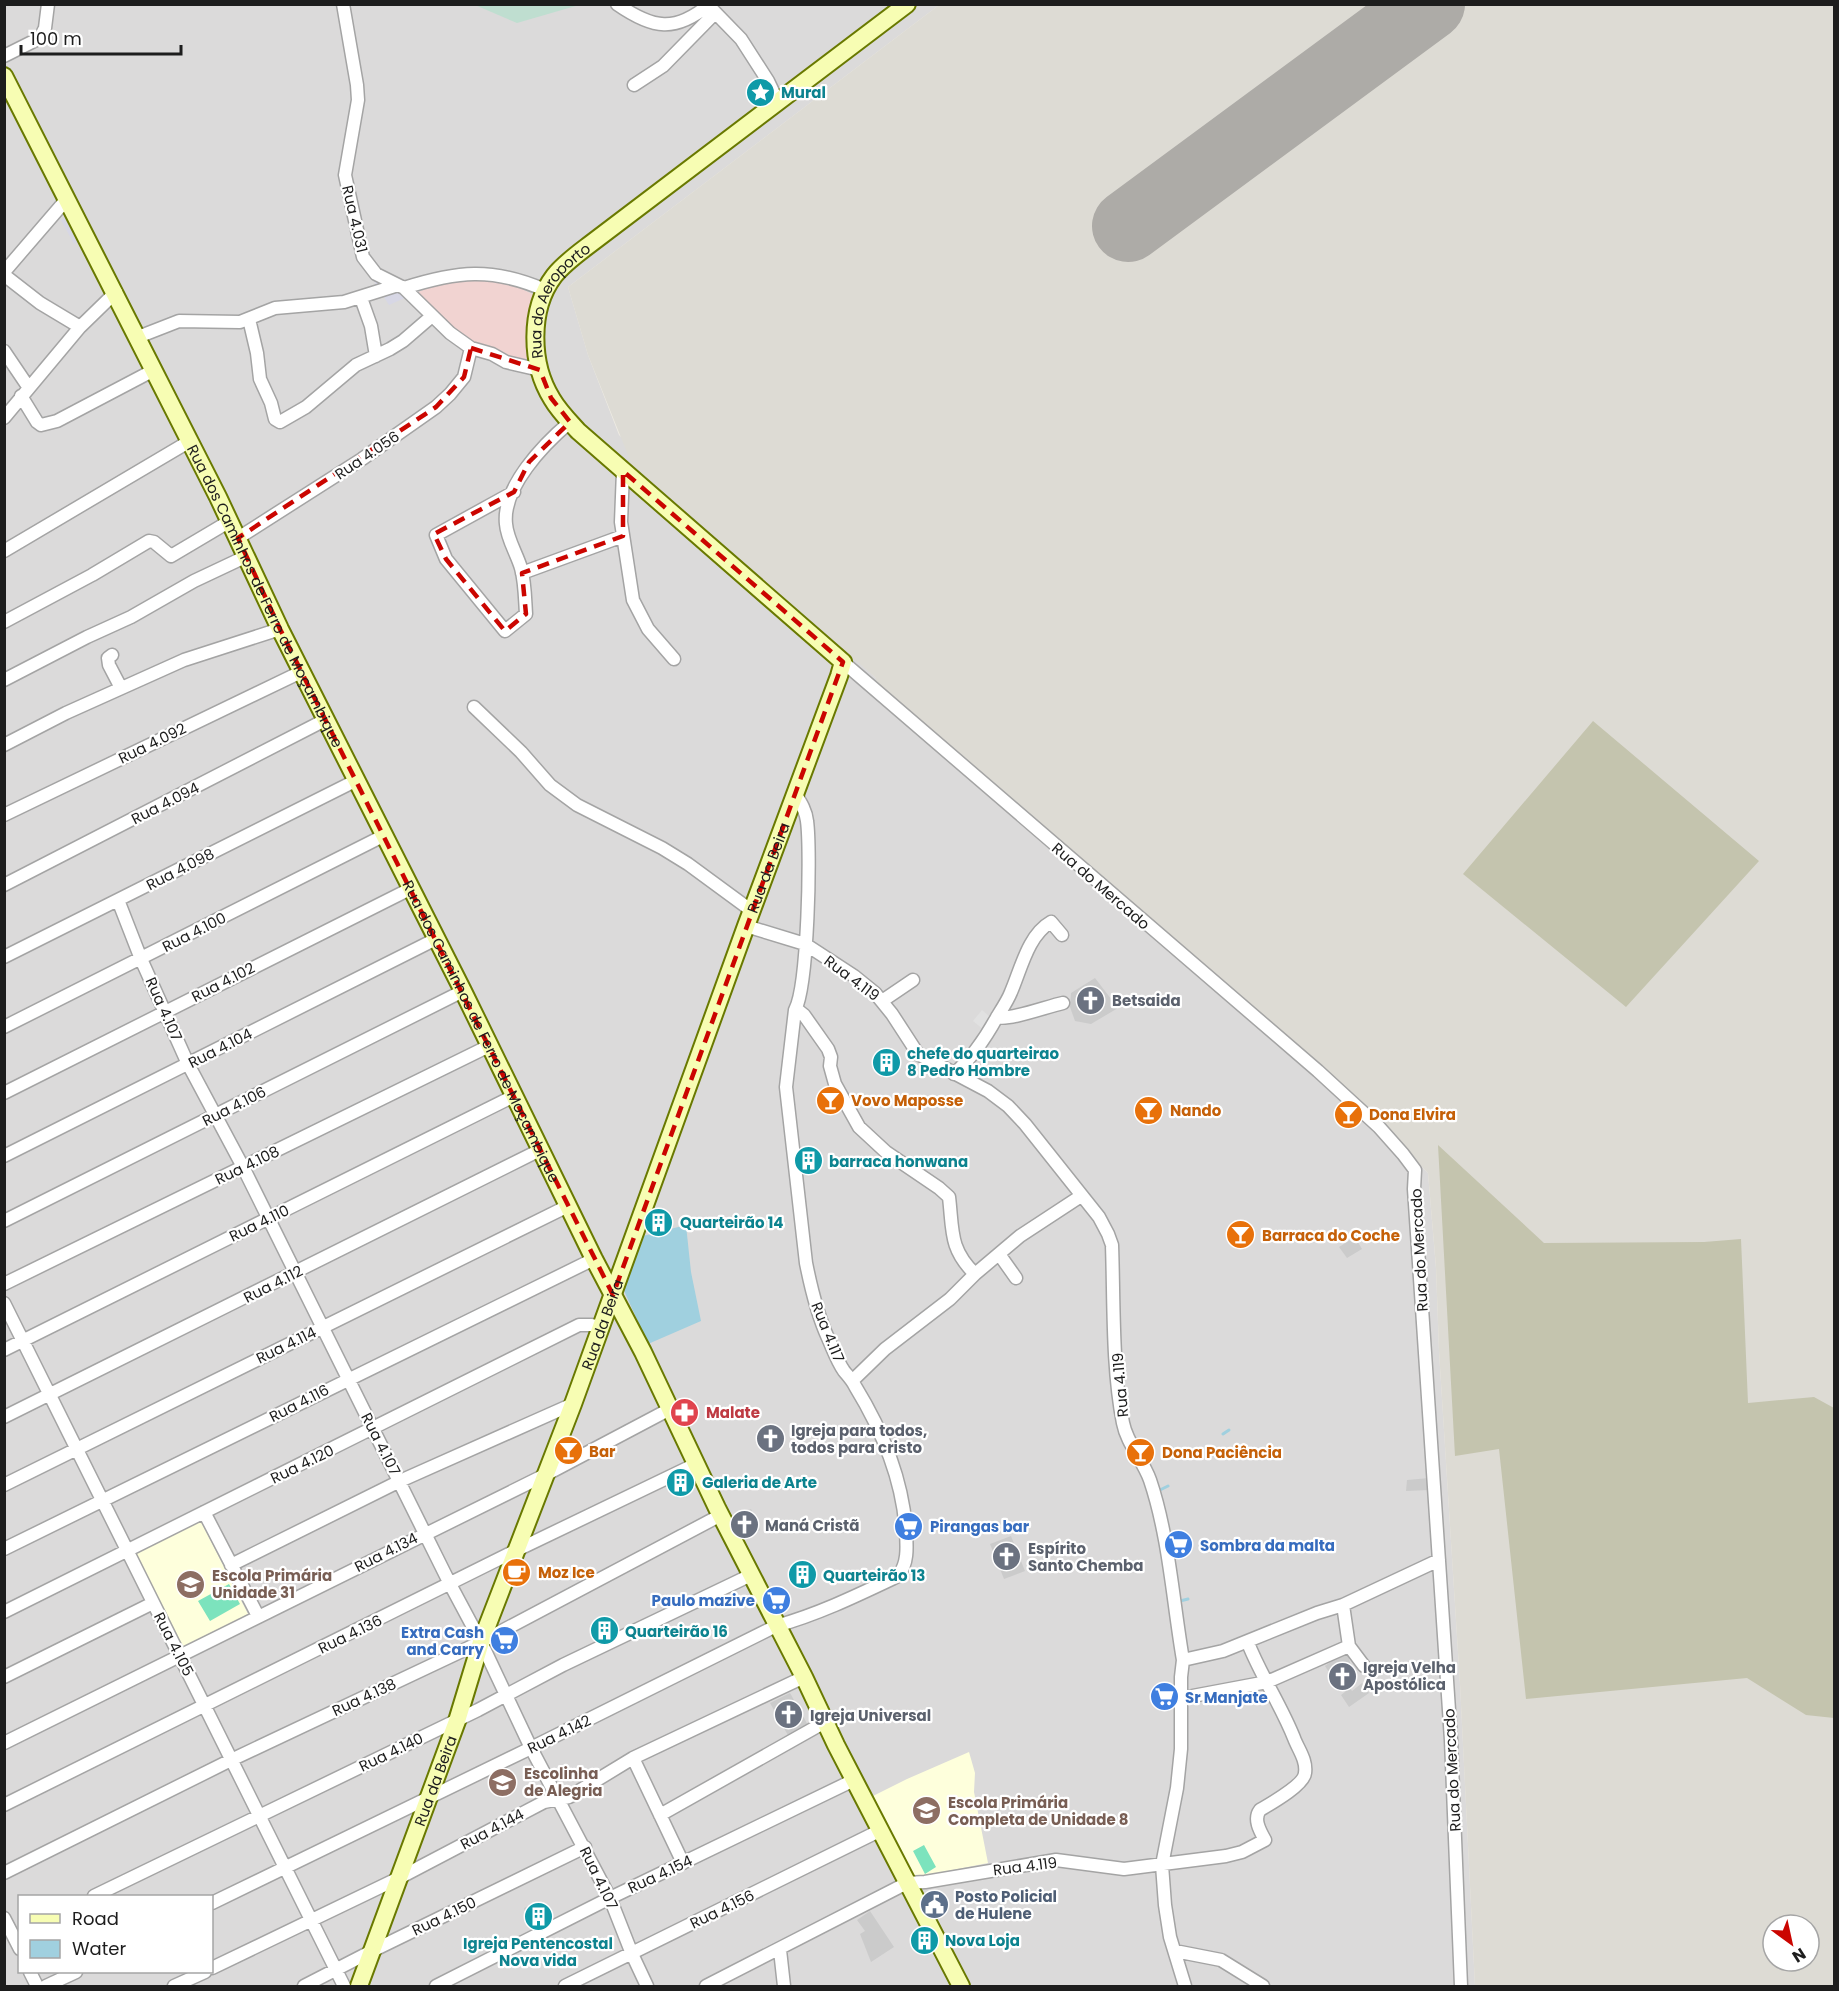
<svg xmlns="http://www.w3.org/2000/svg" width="1839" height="1991" font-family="Poppins,sans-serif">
  <rect width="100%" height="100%" fill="#efebe3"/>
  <path fill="#dbdada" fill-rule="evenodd" d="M5 5H939L568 287 588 355 619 435 876 678 1378 1122 1428 1173 1436 1268 1439 1351 1460 1684 1475 1986H5ZM20 1896H212V1972H20Z"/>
  <path fill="#f1d3d1" d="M479 276 512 284 534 295 532 365 469 347 412 295 452 277Z"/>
  <path fill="#feffdc" d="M200 1520 248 1614 181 1650 135 1554Z
    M969 1752 975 1773 974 1792 988 1863 912 1878 869 1798 907 1779Z"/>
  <path fill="#cbcbcb" d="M1095 978 1118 1008 1091 1024 1075 1021 1070 1007 1071 993Z
    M1355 1237 1362 1249 1347 1258 1339 1247Z
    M1429 1478V1490L1406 1491 1407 1480Z
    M751 1509 760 1530 737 1542 727 1520Z
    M1011 1536 1025 1571 1004 1579 990 1544Z
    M1348 1655 1355 1681 1337 1685 1325 1666 1336 1658Z
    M1362 1683 1369 1693 1349 1707 1341 1695 1350 1688 1352 1691Z
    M790 1693 809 1727 790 1739 770 1703Z
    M539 1901 551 1923 536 1931 527 1922 524 1908Z
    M870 1911 894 1947 871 1962 860 1934 865 1931 857 1920Z"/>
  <path fill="#dddbd4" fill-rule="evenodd" d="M939 5H1834V1986H1475L1460 1684 1439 1351 1436 1267 1428 1173 1378 1121 876 689V678L632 465 588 355 568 287ZM1773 1925H1809V1961H1773Z"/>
  <path fill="#c4c4ae" d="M1593 721 1759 861 1626 1007 1463 874Z
    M1438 1145 1544 1243 1704 1242 1741 1239 1748 1403 1814 1397 1834 1408V1718L1806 1715 1747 1678 1526 1699 1499 1449 1455 1456Z"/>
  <path fill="#bfded0" d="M475 5H579L517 23Z"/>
  <path fill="#7ce3bd" d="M229 1584 240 1604 210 1621 198 1601Z
    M924 1845 936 1867 925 1874 913 1851Z"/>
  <path fill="#e1e1e1" d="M982 1010 992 1019 984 1030 973 1021Z"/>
  <path fill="#d7d7e5" d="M78 206 90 235 74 244 61 220Z
    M374 281H393L407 297 389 305Z"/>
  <path fill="#a0d0df" d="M686 1225 691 1272 701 1321 648 1344 621 1284 639 1237Z"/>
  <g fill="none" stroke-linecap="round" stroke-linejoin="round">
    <path stroke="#a0d0df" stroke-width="3" d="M1223 1434 1229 1430
      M1158 1491 1168 1486
      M1180 1601 1188 1599"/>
    <path stroke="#adaba7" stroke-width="72" d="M1128 226 1429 4"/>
    <defs>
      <path id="street" d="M343 4 357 85 358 100 345 175 363 257 376 274 404 288 450 333 471 348 492 354 506 362 540 370
        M617 4C653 29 675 33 710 4
        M707 4 741 39 768 81 778 102
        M4 56 40 38 45 28 48 4
        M634 85 663 66 715 13
        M4 272 66 200
        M4 275 40 303 80 327
        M404 288C457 271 492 267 545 290
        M361 298 371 326 376 356
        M249 319 257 353 260 379 271 403 275 419 280 422 306 407 356 365 390 349 403 341 432 316
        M138 337 179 321 240 322 275 308 344 302 398 285
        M4 351 29 388
        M21 396 37 422 41 425 57 421 154 370
        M4 418 80 327 116 292
        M623 471 621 522 633 600 648 629 674 659
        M514 492 436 535 446 559 505 631 526 614C525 599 525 582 521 568 517 554 507 539 506 524 502 487 544 444 570 422
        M238 538 362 459 436 407 450 394 464 377 471 348
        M4 551 190 441
        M522 573 623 536
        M4 622 92 575 149 541 154 542 171 556 230 521
        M112 655 108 658 109 665 121 688
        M843 662 1318 1071 1379 1127 1403 1154 1415 1170 1414 1189 1451 1740 1461 1986
        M4 680 87 637 131 617 194 581 247 556
        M474 707 521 752 550 785 577 805 662 848 688 864 752 911
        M4 745 66 713 184 660 280 629
        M4 815 301 672
        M4 885 325 720
        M118 900 141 959 188 1064 243 1167 450 1584 481 1642 531 1748 610 1898 632 1954 647 1986
        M746 926 805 944 854 976 875 993 892 1014 918 1054 988 1091 1008 1106 1025 1124 1099 1217 1108 1234 1112 1245C1114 1302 1112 1368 1123 1423 1127 1444 1143 1460 1150 1480 1169 1536 1173 1602 1183 1660L1181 1677V1749L1177 1788 1162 1865 1165 1905 1170 1937 1185 1986
        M1062 935 1051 922C1028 935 1021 969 1011 992 1008 1000 1002 1009 997 1017 1009 1021 1048 1006 1063 1003
        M4 957 355 781
        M882 1001 913 980
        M795 1010 799 1011 804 1015 828 1049 831 1057 830 1066 835 1084 859 1127 886 1152 939 1188 949 1197C953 1230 949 1249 975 1274
        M4 1027 383 836
        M954 1074C973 1057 985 1039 997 1017
        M4 1093 410 889
        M4 1156 436 939
        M4 1221 463 991
        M999 1254 1016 1278
        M4 1284 489 1046
        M4 1303 344 1986
        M4 1350 514 1096
        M852 1381 885 1349 950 1299 975 1274 1020 1236 1081 1196
        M4 1417 540 1150
        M4 1485 568 1206
        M204 1512 258 1616
        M4 1549 594 1259
        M231 1565 400 1481 573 1404
        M1343 1605 1349 1646 1364 1666
        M4 1612 579 1325H592L601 1329
        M1183 1660 1223 1651 1317 1613 1343 1605 1439 1560
        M4 1677 153 1603
        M1182 1698 1267 1682 1349 1646
        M4 1743 547 1474 670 1409
        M633 1758 683 1863
        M4 1805 515 1551 696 1464
        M660 1815 825 1722
        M4 1873 231 1760 481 1642 721 1515
        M94 1896 478 1710 563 1665 751 1575
        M212 1903 531 1748 776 1626C819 1614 858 1595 898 1576 908 1564 907 1548 906 1532 903 1480 882 1430 855 1386 852 1380 848 1376 844 1371 837 1361 833 1349 828 1338 817 1314 811 1288 806 1263L786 1087 795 1010C808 986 811 851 807 821 806 811 801 803 796 795
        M4 1918 20 1949
        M780 1950 784 1986
        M1175 1951 1221 1960 1263 1986
        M212 1968 399 1878 544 1802 569 1797 633 1758 804 1677
        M30 1972 37 1986
        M46 1986 76 1972
        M174 1986 205 1972
        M304 1986 372 1951 585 1847
        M436 1986 610 1898 854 1780
        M565 1986 879 1831
        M706 1986 907 1883 925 1882 1056 1860 1124 1869 1226 1856 1242 1852 1265 1840C1260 1831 1253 1819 1260 1810 1270 1804 1304 1785 1305 1773 1307 1760 1298 1749 1294 1738 1281 1705 1261 1676 1248 1643"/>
      <g id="secondary">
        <path id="s1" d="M4 76 218 497 280 629 463 991 594 1259 643 1352 717 1508 804 1677 836 1745 961 1986"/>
        <path id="s2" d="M359 1986 457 1721 481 1642 573 1404 746 926 839 676 843 662 578 431C569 421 559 411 552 399 530 364 529 309 554 276 564 263 580 252 593 242L907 4"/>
      </g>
    </defs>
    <use href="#street" stroke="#a4a4a4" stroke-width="15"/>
    <use href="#secondary" stroke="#697900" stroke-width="20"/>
    <use href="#street" stroke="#fff" stroke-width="12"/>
    <use href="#secondary" stroke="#f7fdb3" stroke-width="16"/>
  </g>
  <path fill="none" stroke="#cb0500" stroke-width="4.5" stroke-dasharray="12 8" stroke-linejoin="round" d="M471 348 540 370 551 398 570 422 529 462 514 492 434 534 446 559 505 631 526 614 522 573 623 536V471L843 662 613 1295 280 629 238 538 436 407 464 377Z"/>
  <defs>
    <symbol id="sight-disc" viewBox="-11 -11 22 22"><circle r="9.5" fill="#0f9aa8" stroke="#fff"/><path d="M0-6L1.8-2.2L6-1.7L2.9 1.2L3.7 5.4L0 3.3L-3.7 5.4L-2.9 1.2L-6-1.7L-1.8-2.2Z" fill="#fff"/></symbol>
    <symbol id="church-disc" viewBox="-11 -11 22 22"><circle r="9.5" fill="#6b7280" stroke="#fff"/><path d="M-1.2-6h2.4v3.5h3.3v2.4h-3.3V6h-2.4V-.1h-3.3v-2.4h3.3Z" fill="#fff"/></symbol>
    <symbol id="building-disc" viewBox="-11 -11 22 22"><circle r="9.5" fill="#0f9aa8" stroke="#fff"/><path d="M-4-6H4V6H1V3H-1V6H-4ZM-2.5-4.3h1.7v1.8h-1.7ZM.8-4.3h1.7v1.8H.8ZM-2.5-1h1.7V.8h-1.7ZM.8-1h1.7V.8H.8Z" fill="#fff"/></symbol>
    <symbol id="bar-disc" viewBox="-11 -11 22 22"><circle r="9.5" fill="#e8710a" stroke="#fff"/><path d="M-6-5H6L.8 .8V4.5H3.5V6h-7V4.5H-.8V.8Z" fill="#fff"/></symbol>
    <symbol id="pharmacy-disc" viewBox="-11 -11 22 22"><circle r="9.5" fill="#e0444e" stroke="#fff"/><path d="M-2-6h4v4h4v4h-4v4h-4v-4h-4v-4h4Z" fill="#fff"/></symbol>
    <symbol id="supermarket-disc" viewBox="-11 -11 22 22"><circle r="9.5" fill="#3f7fe0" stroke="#fff"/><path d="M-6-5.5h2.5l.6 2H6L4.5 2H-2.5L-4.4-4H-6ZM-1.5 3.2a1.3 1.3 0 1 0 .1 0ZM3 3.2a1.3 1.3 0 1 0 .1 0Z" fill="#fff"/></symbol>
    <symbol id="cafe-disc" viewBox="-11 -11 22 22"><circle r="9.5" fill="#e8710a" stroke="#fff"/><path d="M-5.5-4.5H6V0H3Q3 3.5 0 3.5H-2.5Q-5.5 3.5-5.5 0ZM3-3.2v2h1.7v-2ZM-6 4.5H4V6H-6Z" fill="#fff"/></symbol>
    <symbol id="school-disc" viewBox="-11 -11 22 22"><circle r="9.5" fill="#8d6e63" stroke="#fff"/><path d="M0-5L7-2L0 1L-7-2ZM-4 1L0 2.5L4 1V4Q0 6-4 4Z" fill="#fff"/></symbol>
    <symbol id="civic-disc" viewBox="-11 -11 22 22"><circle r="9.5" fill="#5c6f8a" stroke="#fff"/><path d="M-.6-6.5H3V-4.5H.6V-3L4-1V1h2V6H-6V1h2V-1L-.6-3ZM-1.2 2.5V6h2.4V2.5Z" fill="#fff"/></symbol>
  </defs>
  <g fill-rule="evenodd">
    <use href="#sight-disc" x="744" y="76" width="33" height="33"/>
    <use href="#church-disc" x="1074" y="984" width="33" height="33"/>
    <use href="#building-disc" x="870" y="1046" width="33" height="33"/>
    <use href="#bar-disc" x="814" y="1084" width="33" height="33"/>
    <use href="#bar-disc" x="1132" y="1094" width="33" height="33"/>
    <use href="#bar-disc" x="1332" y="1098" width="33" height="33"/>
    <use href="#building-disc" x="792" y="1144" width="33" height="33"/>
    <use href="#building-disc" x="642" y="1206" width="33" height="33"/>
    <use href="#bar-disc" x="1224" y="1218" width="33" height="33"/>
    <use href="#pharmacy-disc" x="668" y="1396" width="33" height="33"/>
    <use href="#church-disc" x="754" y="1422" width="33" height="33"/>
    <use href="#bar-disc" x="552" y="1434" width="33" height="33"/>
    <use href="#bar-disc" x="1124" y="1436" width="33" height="33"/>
    <use href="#building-disc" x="664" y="1466" width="33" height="33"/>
    <use href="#church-disc" x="728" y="1508" width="33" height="33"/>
    <use href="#supermarket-disc" x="892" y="1510" width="33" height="33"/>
    <use href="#supermarket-disc" x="1162" y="1528" width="33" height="33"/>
    <use href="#church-disc" x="990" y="1540" width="33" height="33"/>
    <use href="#cafe-disc" x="500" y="1556" width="33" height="33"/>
    <use href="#building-disc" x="786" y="1558" width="33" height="33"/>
    <use href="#school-disc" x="174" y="1568" width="33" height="33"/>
    <use href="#supermarket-disc" x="760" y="1584" width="33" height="33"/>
    <use href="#building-disc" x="588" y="1614" width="33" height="33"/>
    <use href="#supermarket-disc" x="488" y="1624" width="33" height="33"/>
    <use href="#church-disc" x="1326" y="1660" width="33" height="33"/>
    <use href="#supermarket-disc" x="1148" y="1680" width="33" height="33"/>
    <use href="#church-disc" x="772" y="1698" width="33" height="33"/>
    <use href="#school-disc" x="486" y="1766" width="33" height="33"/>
    <use href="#school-disc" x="910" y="1794" width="33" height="33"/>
    <use href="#civic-disc" x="918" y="1888" width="33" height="33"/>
    <use href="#building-disc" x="522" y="1900" width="33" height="33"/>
    <use href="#building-disc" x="908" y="1924" width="33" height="33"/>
  </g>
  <g text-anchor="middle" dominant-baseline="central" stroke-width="4.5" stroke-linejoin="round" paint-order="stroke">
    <g font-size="15" font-weight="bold" fill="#0d838f" stroke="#fff" text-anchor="start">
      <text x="781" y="92">Mural</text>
      <text x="907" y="1053">chefe do quarteirao<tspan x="907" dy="17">8 Pedro Hombre</tspan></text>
      <text x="829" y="1161">barraca honwana</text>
      <text x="680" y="1222">Quarteirão 14</text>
      <text x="702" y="1482">Galeria de Arte</text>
      <text x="823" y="1575">Quarteirão 13</text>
      <text x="625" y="1631">Quarteirão 16</text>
      <text x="945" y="1940">Nova Loja</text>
      <text x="538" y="1943" text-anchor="middle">Igreja Pentencostal<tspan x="538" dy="17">Nova vida</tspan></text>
    </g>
    <g font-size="15" fill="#1d1d1d" stroke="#fff">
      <text transform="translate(355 219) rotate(77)">Rua 4.031</text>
      <text stroke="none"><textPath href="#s2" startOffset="1912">Rua do Aeroporto</textPath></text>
      <text transform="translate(367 455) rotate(-34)">Rua 4.056</text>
      <text stroke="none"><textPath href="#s1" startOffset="582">Rua dos Caminhos de Ferro de Moçambique</textPath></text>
      <text transform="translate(152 743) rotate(-26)">Rua 4.092</text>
      <text transform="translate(165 803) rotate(-27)">Rua 4.094</text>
      <text stroke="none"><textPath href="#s2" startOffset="1191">Rua da Beira</textPath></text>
      <text transform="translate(180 869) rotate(-27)">Rua 4.098</text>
      <text transform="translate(1101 886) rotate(41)">Rua do Mercado</text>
      <text transform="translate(194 932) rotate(-27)">Rua 4.100</text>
      <text transform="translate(852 978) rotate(37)">Rua 4.119</text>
      <text transform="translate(223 982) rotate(-27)">Rua 4.102</text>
      <text transform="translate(164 1009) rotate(66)">Rua 4.107</text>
      <text stroke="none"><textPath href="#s1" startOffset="1068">Rua dos Caminhos de Ferro de Moçambique</textPath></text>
      <text transform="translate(220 1048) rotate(-27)">Rua 4.104</text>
      <text transform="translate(234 1106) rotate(-27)">Rua 4.106</text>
      <text transform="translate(247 1165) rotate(-26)">Rua 4.108</text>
      <text transform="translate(259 1223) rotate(-26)">Rua 4.110</text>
      <text transform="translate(1419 1250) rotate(-93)">Rua do Mercado</text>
      <text transform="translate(273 1284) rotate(-27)">Rua 4.112</text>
      <text stroke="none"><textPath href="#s2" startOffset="705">Rua da Beira</textPath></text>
      <text transform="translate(828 1332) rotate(68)">Rua 4.117</text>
      <text transform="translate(286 1345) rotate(-26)">Rua 4.114</text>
      <text transform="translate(1120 1385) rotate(-95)">Rua 4.119</text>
      <text transform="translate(299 1403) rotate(-27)">Rua 4.116</text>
      <text transform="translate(381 1444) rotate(63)">Rua 4.107</text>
      <text transform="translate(302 1464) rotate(-26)">Rua 4.120</text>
      <text transform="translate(386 1552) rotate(-27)">Rua 4.134</text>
      <text transform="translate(350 1634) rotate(-26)">Rua 4.136</text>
      <text transform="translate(174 1644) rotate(63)">Rua 4.105</text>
      <text transform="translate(364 1697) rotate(-25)">Rua 4.138</text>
      <text transform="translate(559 1734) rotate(-26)">Rua 4.142</text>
      <text transform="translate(391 1752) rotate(-26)">Rua 4.140</text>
      <text transform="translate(1452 1770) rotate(-93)">Rua do Mercado</text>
      <text stroke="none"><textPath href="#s2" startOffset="219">Rua da Beira</textPath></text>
      <text transform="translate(492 1829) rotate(-28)">Rua 4.144</text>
      <text transform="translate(1025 1866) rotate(-7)">Rua 4.119</text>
      <text transform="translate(660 1874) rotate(-25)">Rua 4.154</text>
      <text transform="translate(599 1878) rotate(64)">Rua 4.107</text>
      <text transform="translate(722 1909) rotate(-26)">Rua 4.156</text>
      <text transform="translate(444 1916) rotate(-26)">Rua 4.150</text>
    </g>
    <g font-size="15" font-weight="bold" fill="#5b616d" stroke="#fff" text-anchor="start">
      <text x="1112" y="1000">Betsaida</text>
      <text x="791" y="1430">Igreja para todos,<tspan x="791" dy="17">todos para cristo</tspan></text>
      <text x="765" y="1525">Maná Cristã</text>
      <text x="1028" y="1548">Espírito<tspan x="1028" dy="17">Santo Chemba</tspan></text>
      <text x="1363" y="1667">Igreja Velha<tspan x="1363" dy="17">Apostólica</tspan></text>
      <text x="810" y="1715">Igreja Universal</text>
    </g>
    <g font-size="15" font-weight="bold" fill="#c56008" stroke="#fff" text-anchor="start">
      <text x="851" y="1100">Vovo Maposse</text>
      <text x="1170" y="1110">Nando</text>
      <text x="1369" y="1114">Dona Elvira</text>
      <text x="1262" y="1235">Barraca do Coche</text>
      <text x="589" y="1451">Bar</text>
      <text x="1162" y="1452">Dona Paciência</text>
      <text x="538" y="1572">Moz Ice</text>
    </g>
    <g font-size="15" font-weight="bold" fill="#be3a42" stroke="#fff" text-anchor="start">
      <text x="706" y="1412">Malate</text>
    </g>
    <g font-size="15" font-weight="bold" fill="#366cbe" stroke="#fff" text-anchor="start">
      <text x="930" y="1526">Pirangas bar</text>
      <text x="1200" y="1545">Sombra da malta</text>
      <text x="755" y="1600" text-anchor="end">Paulo mazive</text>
      <text x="484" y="1632" text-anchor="end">Extra Cash<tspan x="484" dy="17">and Carry</tspan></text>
      <text x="1185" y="1697">Sr Manjate</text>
    </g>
    <g font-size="15" font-weight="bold" fill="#785e54" stroke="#fff" text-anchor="start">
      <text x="212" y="1575">Escola Primária<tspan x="212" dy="17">Unidade 31</tspan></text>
      <text x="524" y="1773">Escolinha<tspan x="524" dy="17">de Alegria</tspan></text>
      <text x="948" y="1802">Escola Primária<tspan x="948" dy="17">Completa de Unidade 8</tspan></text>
    </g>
    <g font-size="15" font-weight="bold" fill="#4e5e75" stroke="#fff" text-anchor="start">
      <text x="955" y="1896">Posto Policial<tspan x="955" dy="17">de Hulene</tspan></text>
    </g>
  </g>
  <rect width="1839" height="1991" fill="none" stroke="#1d1d1d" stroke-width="12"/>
  <rect x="18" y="1895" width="195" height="78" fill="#ffffff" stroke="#a5a5a5" stroke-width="1.5"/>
  <rect x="30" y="1914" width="30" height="9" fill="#f7fdb3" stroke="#a5a5a5" stroke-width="1.5"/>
  <text x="72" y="1925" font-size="18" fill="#1d1d1d">Road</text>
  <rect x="30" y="1940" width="30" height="18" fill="#a0d0df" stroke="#a5a5a5" stroke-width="1.5"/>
  <text x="72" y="1955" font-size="18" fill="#1d1d1d">Water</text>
  <g transform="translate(1791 1943) rotate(147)"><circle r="28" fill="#ffffff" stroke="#a5a5a5" stroke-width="1.5"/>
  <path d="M0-4.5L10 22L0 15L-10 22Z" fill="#cb0500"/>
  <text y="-9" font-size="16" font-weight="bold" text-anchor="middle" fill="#1d1d1d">N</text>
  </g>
  <path d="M21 45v9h160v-9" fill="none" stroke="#1d1d1d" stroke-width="3"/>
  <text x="30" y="45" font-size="18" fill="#1d1d1d" stroke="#ffffff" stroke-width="4.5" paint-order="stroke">100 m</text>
</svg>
